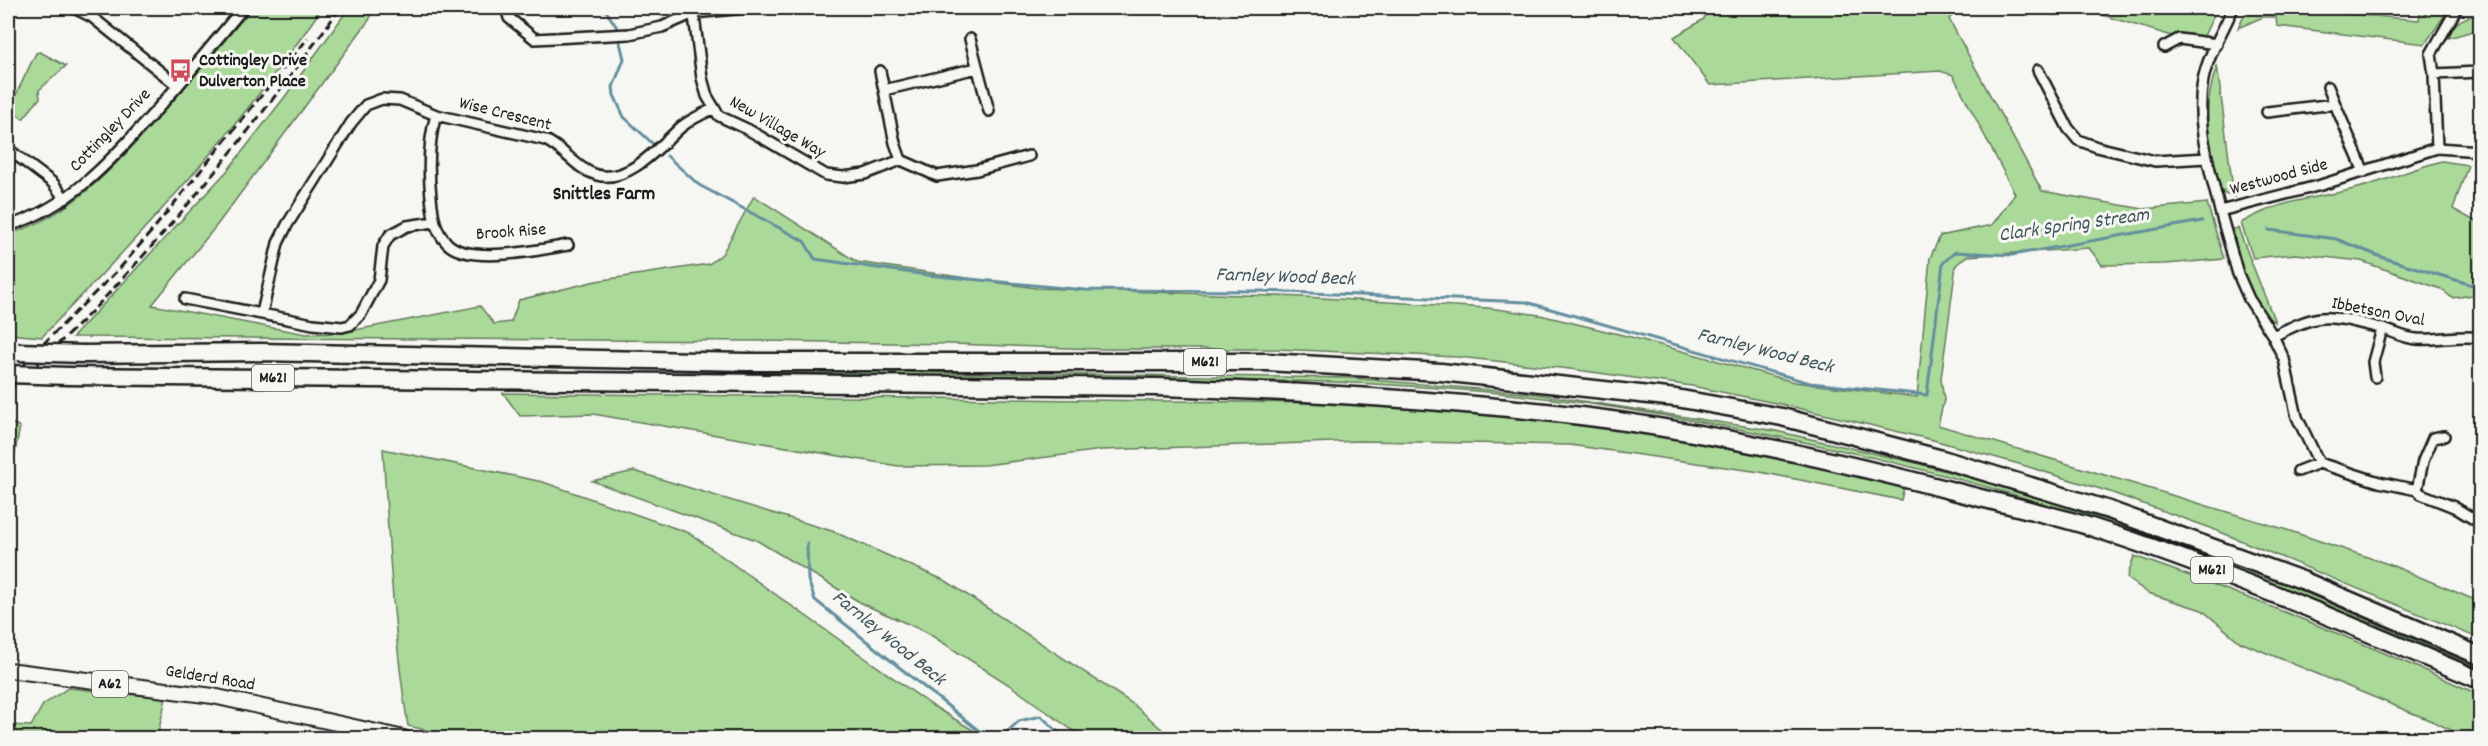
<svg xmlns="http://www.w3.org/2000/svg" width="2488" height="746" font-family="Dekko,sans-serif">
  <rect width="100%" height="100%" fill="#f6f6f2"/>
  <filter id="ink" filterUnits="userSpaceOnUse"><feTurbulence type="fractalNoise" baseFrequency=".0167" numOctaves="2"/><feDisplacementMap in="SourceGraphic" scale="12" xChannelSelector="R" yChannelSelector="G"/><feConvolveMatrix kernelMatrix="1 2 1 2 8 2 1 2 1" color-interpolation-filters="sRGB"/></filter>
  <g filter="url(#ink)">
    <path fill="#aad999" stroke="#637a5a" stroke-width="1.5" d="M252 8H322C246 120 153 222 58 320L42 337 8 334V234C73 217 120 160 163 112 194 78 223 43 252 8Z
      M349 8H375L369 20 217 225 152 305 306 334 340 333 480 306 494 324 511 322 519 300 596 281 709 264 722 254 754 196 857 262 1036 288 1304 297 1488 308 1540 315 1635 338 1794 382 1917 397 1930 258 1940 236 1992 225 2015 194 1953 75 1940 71 1710 85 1674 37 1704 19 1706 8H1959L1949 19 2042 191 2143 209 2207 203 2224 259 2165 264 2102 265 2089 248 1967 256 1956 265 1941 379 1944 400 1938 425 2284 529 2391 565 2480 602V639L2208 527 2107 491 2019 464 1933 440 1785 405 1692 386 1570 369 1458 357 1276 349H1100L952 344 764 341 73 337 228 170 284 98Z
      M1973 8 2200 9 2217 8 2203 38 2172 36 2092 12 2054 15Z
      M2248 8H2280L2419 20 2421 8 2449 9 2425 44 2277 26 2276 17H2263L2238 28Z
      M2480 15V29L2449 38C2452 22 2465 16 2480 15Z
      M40 52 66 66 39 90 40 98 23 119 14 112 13 101 36 53Z
      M2217 65 2234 197 2225 194 2221 190C2209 138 2200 118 2217 65Z
      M2442 161 2468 165 2453 209 2480 224V294L2452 298 2441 289 2361 261 2296 254 2253 258 2241 223C2281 200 2307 200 2350 190 2381 183 2411 169 2442 161Z
      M2238 228 2275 322C2251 311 2238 254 2233 229Z
      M743 370 1350 378 1537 394 1776 431 1916 463 2001 486 2094 515 2264 575 2480 668V673C2382 630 2284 586 2182 550 2000 483 1810 438 1618 408 1524 393 1428 386 1333 382 1276 380 1219 381 1162 380 1022 378 882 374 741 373Z
      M503 393 1330 403 1523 417 1646 433 1766 454 1904 487 1901 500 1760 472 1570 445 1362 441 1102 450 985 465 898 466 593 414 520 416Z
      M8 421 20 427 14 458 8 463Z
      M383 449 543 482 689 533 933 706 986 738H461L408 726C393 634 389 541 383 449Z
      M634 471 832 531 946 581 1133 704 1172 738H1083L1011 686 926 632 863 604 756 540 592 481Z
      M2134 556C2252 597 2367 644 2480 695V738H2468L2434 722 2240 642 2202 610 2148 593 2127 578Z
      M68 688 166 698 157 738H8V725L31 726 43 705Z"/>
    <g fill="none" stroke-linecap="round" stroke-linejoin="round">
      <path stroke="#638e9e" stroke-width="3" d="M604 8 616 26 624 59 613 87 614 95 624 117 652 143
        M667 156 699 185 804 241 815 259 927 275 1085 290 1261 291 1526 302 1810 383 1927 395 1943 263 1955 252 2012 255 2202 221
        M2269 230 2336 239 2384 258 2472 285H2480
        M807 543 808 580 815 600 988 738
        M1000 738 1019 721 1041 716 1056 730 1062 738"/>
      <defs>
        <path id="street" d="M74 8 92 17 178 86
          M506 8 509 18 535 39 629 34 662 27 694 13 745 8
          M693 8 702 78 707 96 719 116 747 129 826 175 843 177 865 174 901 160 937 176 977 170 1029 156
          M794 8H814
          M2233 8C2223 31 2208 55 2203 80 2195 123 2210 169 2220 211L2321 185 2437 148 2480 151
          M970 39 989 111
          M2164 47 2179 39 2217 44
          M2038 70 2068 128 2078 140 2097 147 2155 161 2207 158
          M880 71 895 143 901 160
          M2434 74 2480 72
          M2328 87 2335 104
          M884 90 977 68
          M2267 112 2335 104 2364 172
          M436 115C428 142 428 169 431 197 433 215 434 230 447 243 467 265 541 250 568 245
          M2437 148 2434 74 2431 54 2457 8
          M8 149 53 183 65 199
          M2220 211 2238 274 2249 299 2273 336 2284 359 2297 417 2319 463 2379 482 2417 490 2421 494 2454 507 2480 523
          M8 226C68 208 110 162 151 116 183 81 213 44 243 8
          M185 299 313 324 342 327 350 325 361 314 379 280 383 246 390 235 407 226 434 222
          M262 313 278 243 287 225 351 123 366 105 382 99 400 100 436 115 545 140C565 149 576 169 597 175 628 184 660 146 681 127 691 119 702 114 713 109
          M2273 336C2288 329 2304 320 2321 318 2339 316 2362 324 2380 328 2392 331 2403 338 2416 339 2437 341 2459 334 2480 338
          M2375 377 2373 362 2382 329
          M2298 471 2319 463
          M2417 490 2423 461 2433 438 2444 436"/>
        <path id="primary" d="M8 670 213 696 404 738"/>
        <path id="highway" d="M84 354 259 352 747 362H1267L1441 372 1676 398 1782 417 1942 459 2109 510 2302 580 2480 656
          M69 376 1157 387C1290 391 1422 398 1555 413 1693 428 1831 459 1965 494 2007 505 2050 514 2091 527 2224 570 2352 626 2480 680"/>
      </defs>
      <use href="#street" stroke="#1c1c1c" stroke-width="14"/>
      <use href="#primary" stroke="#1c1c1c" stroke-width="18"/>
      <use href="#highway" stroke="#1c1c1c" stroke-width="21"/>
      <use href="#street" stroke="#f6f6f2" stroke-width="9"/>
      <use href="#primary" stroke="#f6f6f2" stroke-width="14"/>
      <use href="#highway" stroke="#f6f6f2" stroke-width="16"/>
      <path stroke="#1c1c1c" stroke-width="3" stroke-dasharray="9 4.5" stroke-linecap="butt" d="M14 373 120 268 151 232 308 38
        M8 392C37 363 68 336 96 307 185 213 266 112 340 8"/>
      <defs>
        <path id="highway-bridge" d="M18 352 84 354
          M8 374 69 376"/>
      </defs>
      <use href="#highway-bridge" stroke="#1c1c1c" stroke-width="21" stroke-linecap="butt"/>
      <use href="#highway-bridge" stroke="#f6f6f2" stroke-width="16"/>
    </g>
  </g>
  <defs>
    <symbol id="bus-bare" viewBox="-9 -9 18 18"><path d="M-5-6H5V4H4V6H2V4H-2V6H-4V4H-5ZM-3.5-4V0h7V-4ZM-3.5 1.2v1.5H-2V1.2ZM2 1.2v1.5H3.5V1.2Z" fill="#d1495b" stroke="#f6f6f2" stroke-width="2.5" paint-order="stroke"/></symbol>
  </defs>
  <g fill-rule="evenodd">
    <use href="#bus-bare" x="164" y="54" width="33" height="33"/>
  </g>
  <g text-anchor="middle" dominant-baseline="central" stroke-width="6" stroke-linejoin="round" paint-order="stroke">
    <g fill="#f6f6f2" stroke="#5d5d5c" stroke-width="1.5">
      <rect x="1184" y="349" width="42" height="26" rx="4.5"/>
      <rect x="252" y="365" width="42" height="26" rx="4.5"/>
      <rect x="2191" y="557" width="42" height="26" rx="4.5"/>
      <rect x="92" y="671" width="36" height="26" rx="4.5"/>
    </g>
    <g font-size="16" font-weight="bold" fill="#1c1c1c">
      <text x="1205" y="362">M621</text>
      <text x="273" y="378">M621</text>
      <text x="2212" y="570">M621</text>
      <text x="110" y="684">A62</text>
    </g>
    <g font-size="18" font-weight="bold" fill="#1c1c1c" stroke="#f6f6f2" text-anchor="start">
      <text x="199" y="61">Cottingley Drive<tspan x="199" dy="21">Dulverton Place</tspan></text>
    </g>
    <g font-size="18" fill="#1c1c1c" stroke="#f6f6f2">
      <text transform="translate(505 115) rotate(14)">Wise Crescent</text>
      <text transform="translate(777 128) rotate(30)">New Village Way</text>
      <text transform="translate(111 131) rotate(-46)">Cottingley Drive</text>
      <text transform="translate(2279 178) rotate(-15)">Westwood Side</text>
      <text transform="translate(511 233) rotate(-4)">Brook Rise</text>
      <text transform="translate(2378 313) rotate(11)">Ibbetson Oval</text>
      <text transform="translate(210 679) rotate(9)">Gelderd Road</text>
    </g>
    <g font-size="20" font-weight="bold" fill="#1c1c1c" stroke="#f6f6f2">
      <text x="604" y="195">Snittles Farm</text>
    </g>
    <g font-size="20" font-style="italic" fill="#3f555d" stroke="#f6f6f2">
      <text transform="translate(2074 226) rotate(-8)">Clark Spring Stream</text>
      <text transform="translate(1285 278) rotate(2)">Farnley Wood Beck</text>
      <text transform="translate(1765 352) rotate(14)">Farnley Wood Beck</text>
      <text transform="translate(888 639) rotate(39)">Farnley Wood Beck</text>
    </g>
  </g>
  <rect width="2488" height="746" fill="none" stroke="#f6f6f2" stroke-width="30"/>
  <rect x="15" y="15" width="2458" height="716" fill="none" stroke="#1c1c1c" stroke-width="2" filter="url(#ink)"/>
</svg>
